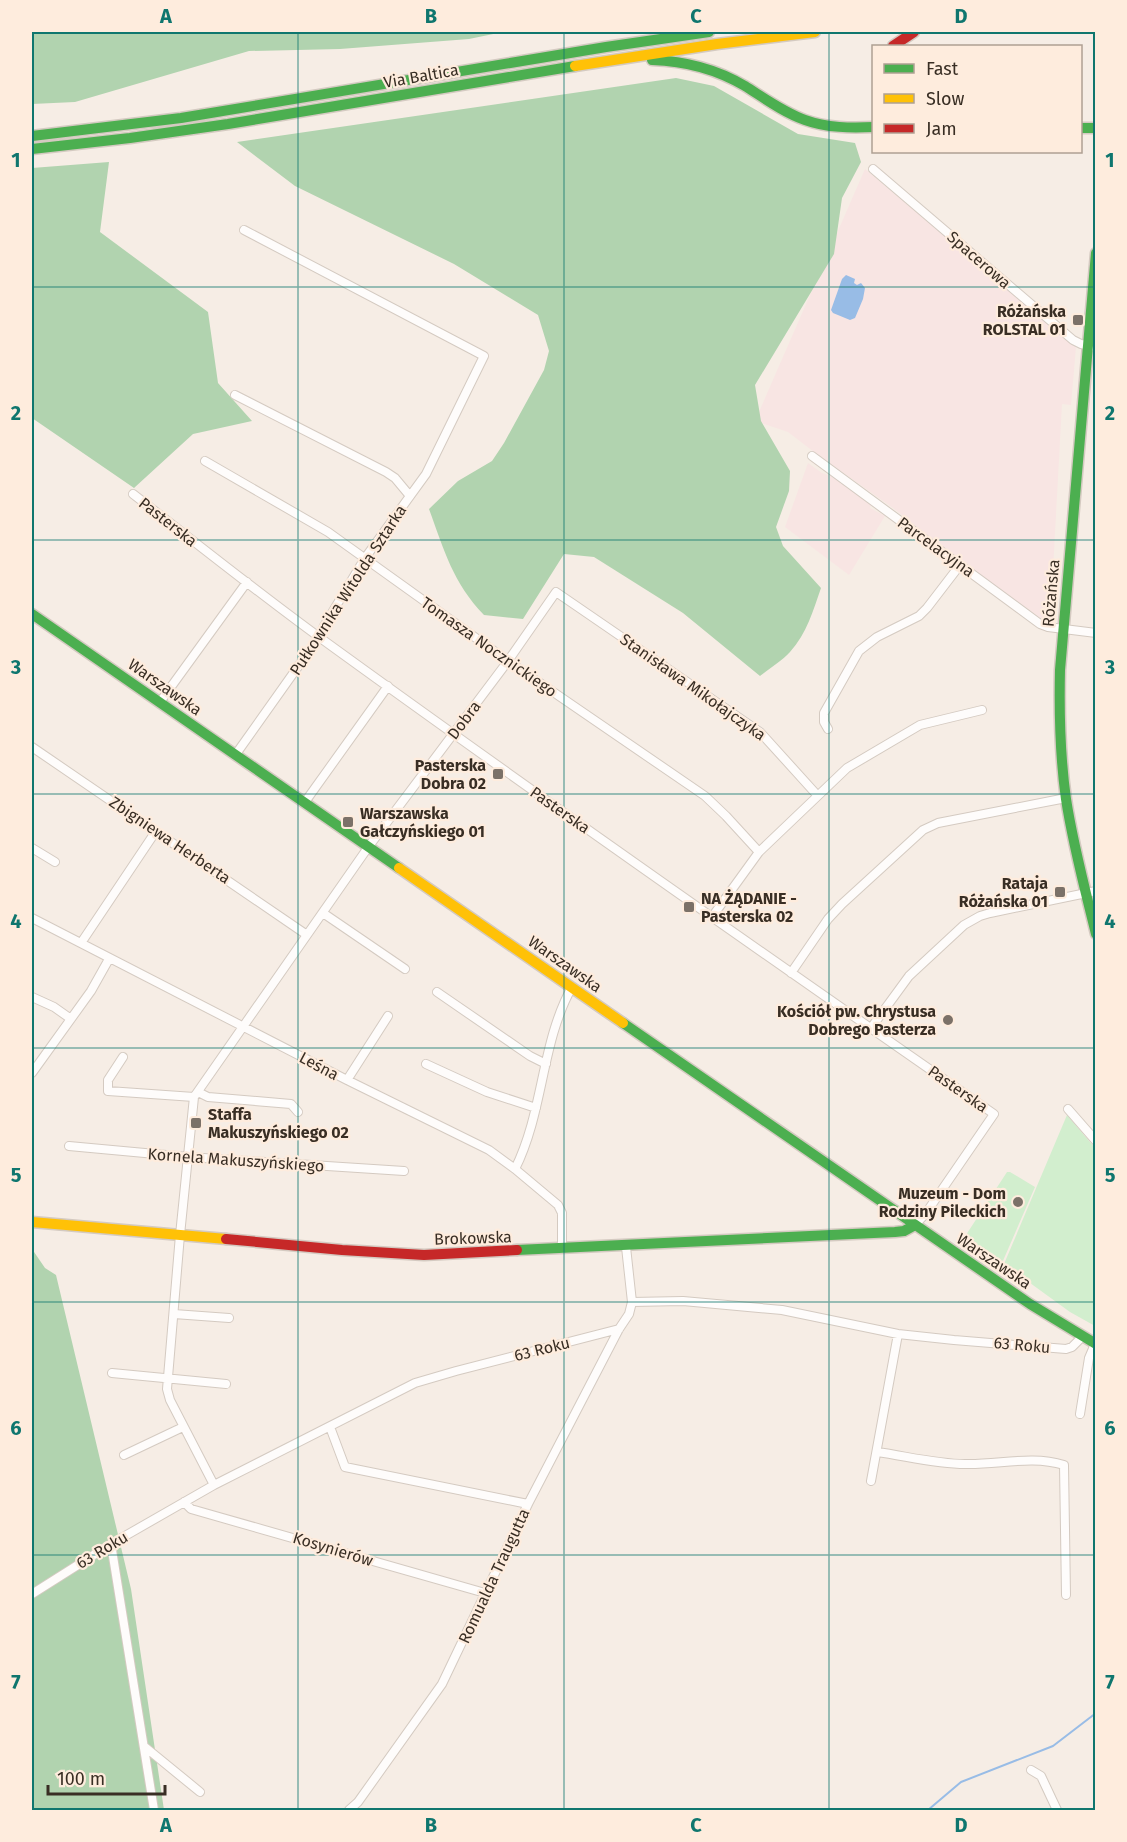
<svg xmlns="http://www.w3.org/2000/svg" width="1127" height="1842" font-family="'Fira Sans',sans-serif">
  <rect width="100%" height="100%" fill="#f6ede5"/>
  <path fill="#f8e5e3" d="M865 169 1076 347 1071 405 1062 404 1050 625 958 559 893 508 814 452 788 432 755 421Z
    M808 463 822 473 831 476 871 505 870 508 885 516 849 575 785 527Z"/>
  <path fill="#d2eece" d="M1067 1115 1095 1148V1326L1070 1312 1004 1264Z
    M1007 1172H1010L1035 1187 1002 1263 964 1238Z"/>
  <path fill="#b1d3af" d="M32 32H503L469 39 340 49 249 51 75 102 32 104Z
    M676 78 714 86 798 134 855 143 861 162 842 198 834 254 755 385 761 421 790 471 789 491 776 527 783 546 821 588C813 611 807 633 790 652 782 661 770 668 760 676L683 613 594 557 564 554 523 619 484 615C453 583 444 550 429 509L458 481 492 461 504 443 544 370 549 351 538 315 454 264 295 186 237 142Z
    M109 162 100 232 208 312 218 383 252 421 193 434 134 488 32 418V168Z
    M32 1249 45 1268 56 1275 131 1589 164 1810H32Z"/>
  <path fill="#98bce6" d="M846 275 855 279 854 283 857 285 861 283 865 288 863 299 855 318 850 320 833 313 831 310 842 279Z"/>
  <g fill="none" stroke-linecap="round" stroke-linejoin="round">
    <path stroke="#98bce6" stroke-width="2" d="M928 1810 961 1782 1053 1746 1096 1713"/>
    <defs>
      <path id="street" d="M873 169 1073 340 1081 344 1096 347
        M235 395 386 472 395 478 410 496
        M812 456 1040 624 1048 627 1096 633
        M205 461 328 532 508 661 705 796 726 816 759 852
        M133 494C195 542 256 591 319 637 542 799 768 957 994 1114L926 1213 915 1225
        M160 702 247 582
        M828 729 824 722V713L859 651 877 637 919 616 927 608 960 565
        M32 747 307 935
        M236 754 319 637 324 626 365 558 426 474 484 356 244 230
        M305 802 388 686
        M32 848 55 862
        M323 913 405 969
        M712 917 759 852 847 768 920 725 982 710
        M32 918 347 1080 489 1150 515 1169 558 1205 562 1213V1249
        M81 943 156 831
        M791 973 828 919 842 904 923 830 938 823 1066 798
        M437 992 530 1056 546 1064
        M32 997 54 1007 71 1019
        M871 1028 909 976 964 925 980 916 990 913 1096 891
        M123 1057 108 1080V1091L194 1097
        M426 1064 487 1092 536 1108
        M32 1073 91 991 109 959
        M347 1080 388 1016
        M198 1092 208 1097 291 1104 298 1112
        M1068 1109 1096 1141
        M69 1146 188 1157 404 1171
        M515 1169C544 1111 541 1042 572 987
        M632 1302 683 1301 782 1310 898 1334 954 1340 1066 1349 1072 1347 1082 1337
        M174 1314 229 1318
        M112 1373 226 1384
        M1080 1414 1089 1358 1095 1344
        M330 1427 345 1467 528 1504
        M877 1452C906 1456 936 1464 965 1464 999 1465 1031 1455 1064 1465L1066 1595
        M124 1455 183 1427
        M871 1481 898 1334
        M214 1485 170 1400 167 1389 180 1235 194 1097 369 846 508 661 556 592 760 732 817 795
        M184 1502 191 1509 485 1593
        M111 1544 154 1810
        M32 1594 111 1544 214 1485 415 1383 456 1371 619 1329
        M145 1747 200 1792
        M1031 1770 1041 1776 1057 1810
        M349 1810 358 1802 442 1684 528 1504 619 1329 629 1314 632 1302 626 1247"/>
      <path id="fast" d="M652 60C686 61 716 69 745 86 764 98 783 112 805 120 827 128 851 128 874 127
        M1080 128H1096
        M32 136 181 118 606 47 709 32
        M32 149 130 138 228 124 575 66
        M1096 253 1060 670C1059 713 1060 756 1066 799 1073 845 1085 889 1096 934
        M32 614 399 868
        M623 1023 1030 1304 1096 1344
        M517 1250 895 1232 904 1231 915 1225"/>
      <path id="slow" d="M575 66 717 44 815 32
        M399 868 623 1023
        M32 1222 226 1239"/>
      <path id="jam" d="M893 46 914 32
        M226 1239 342 1250 424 1255 517 1250"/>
    </defs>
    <use href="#street" stroke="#d4cac1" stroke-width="10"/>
    <use href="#fast" stroke="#d4cac1" stroke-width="13"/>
    <use href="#slow" stroke="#d4cac1" stroke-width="13"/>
    <use href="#jam" stroke="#d4cac1" stroke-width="13"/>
    <use href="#street" stroke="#fefcfb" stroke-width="8"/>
    <use href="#fast" stroke="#4caf50" stroke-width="10"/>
    <use href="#slow" stroke="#ffc107" stroke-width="10"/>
    <use href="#jam" stroke="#c62828" stroke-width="10"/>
  </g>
  <path fill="none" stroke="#0f766e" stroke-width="1.5" stroke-opacity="0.55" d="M298 32V1810M564 32V1810M829 32V1810M32 287H1096M32 540H1096M32 794H1096M32 1048H1096M32 1302H1096M32 1555H1096"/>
  <g fill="#7b7168" stroke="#feecdd" stroke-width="2">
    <rect x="1072" y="314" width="12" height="12" rx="3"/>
    <rect x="492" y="768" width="12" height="12" rx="3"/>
    <rect x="342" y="816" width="12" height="12" rx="3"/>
    <rect x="1054" y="886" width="12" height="12" rx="3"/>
    <rect x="683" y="901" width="12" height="12" rx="3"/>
    <circle cx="948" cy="1020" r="6"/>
    <rect x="190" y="1117" width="12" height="12" rx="3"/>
    <circle cx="1018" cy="1202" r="6"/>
  </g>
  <g text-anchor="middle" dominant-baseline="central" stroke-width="4.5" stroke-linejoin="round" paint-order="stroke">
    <g font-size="16" fill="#392e24" stroke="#feecdd">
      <text transform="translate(421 76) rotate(-10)">Via Baltica</text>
      <text transform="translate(979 260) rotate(41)">Spacerowa</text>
      <text transform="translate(168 522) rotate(38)">Pasterska</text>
      <text transform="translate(936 547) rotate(36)">Parcelacyjna</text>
      <text transform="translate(348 590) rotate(-57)">Pułkownika Witolda Sztarka</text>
      <text transform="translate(1051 593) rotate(-85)">Różańska</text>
      <text transform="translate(489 647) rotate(35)">Tomasza Nocznickiego</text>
      <text transform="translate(165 687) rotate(35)">Warszawska</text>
      <text transform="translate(693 687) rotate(35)">Stanisława Mikołajczyka</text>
      <text transform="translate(464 720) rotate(-53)">Dobra</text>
      <text transform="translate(560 810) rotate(35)">Pasterska</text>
      <text transform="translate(170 840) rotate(34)">Zbigniewa Herberta</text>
      <text transform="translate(565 964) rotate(35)">Warszawska</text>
      <text transform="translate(319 1066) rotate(28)">Leśna</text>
      <text transform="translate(958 1089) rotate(35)">Pasterska</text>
      <text transform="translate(236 1160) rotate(4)">Kornela Makuszyńskiego</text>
      <text transform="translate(473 1238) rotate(-2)">Brokowska</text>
      <text transform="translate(994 1261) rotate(34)">Warszawska</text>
      <text transform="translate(1022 1345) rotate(5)">63 Roku</text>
      <text transform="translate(542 1349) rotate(-14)">63 Roku</text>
      <text transform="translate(333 1549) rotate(17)">Kosynierów</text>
      <text transform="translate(102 1550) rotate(-31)">63 Roku</text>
      <text transform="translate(494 1576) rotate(-65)">Romualda Traugutta</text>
    </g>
    <g font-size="16" font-weight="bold" fill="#392e24" stroke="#feecdd" text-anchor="end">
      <text x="1066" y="311">Różańska<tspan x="1066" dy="18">ROLSTAL 01</tspan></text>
      <text x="486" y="765">Pasterska<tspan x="486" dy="18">Dobra 02</tspan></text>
      <text x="360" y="813" text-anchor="start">Warszawska<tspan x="360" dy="18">Gałczyńskiego 01</tspan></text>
      <text x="1048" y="883">Rataja<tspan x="1048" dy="18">Różańska 01</tspan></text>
      <text x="701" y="898" text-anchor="start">NA ŻĄDANIE -<tspan x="701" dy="18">Pasterska 02</tspan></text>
      <text x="936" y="1011">Kościół pw. Chrystusa<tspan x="936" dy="18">Dobrego Pasterza</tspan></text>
      <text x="208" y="1114" text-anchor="start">Staffa<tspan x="208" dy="18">Makuszyńskiego 02</tspan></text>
      <text x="1006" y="1193">Muzeum - Dom<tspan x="1006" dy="18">Rodziny Pileckich</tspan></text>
    </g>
  </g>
  <rect width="1127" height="1842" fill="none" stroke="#feecdd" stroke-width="66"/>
  <rect x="872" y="45" width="210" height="108" fill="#feecdd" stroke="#afa093" stroke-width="1.5"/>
  <rect x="884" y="64" width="30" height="9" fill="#4caf50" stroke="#afa093" stroke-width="1.5"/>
  <text x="926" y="75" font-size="18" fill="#392e24">Fast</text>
  <rect x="884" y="94" width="30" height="9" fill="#ffc107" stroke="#afa093" stroke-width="1.5"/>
  <text x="926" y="105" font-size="18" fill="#392e24">Slow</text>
  <rect x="884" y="124" width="30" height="9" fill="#c62828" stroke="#afa093" stroke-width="1.5"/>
  <text x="926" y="135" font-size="18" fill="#392e24">Jam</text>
  <path d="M48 1785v9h117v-9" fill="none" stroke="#392e24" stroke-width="3"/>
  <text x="57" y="1785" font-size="18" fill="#392e24" stroke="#feecdd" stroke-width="4.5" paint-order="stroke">100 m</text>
  <rect x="33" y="33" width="1061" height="1776" fill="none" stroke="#0f766e" stroke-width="2"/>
  <g font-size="20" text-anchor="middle" font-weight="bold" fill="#0f766e">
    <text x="166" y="23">A</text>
    <text x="431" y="23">B</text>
    <text x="696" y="23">C</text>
    <text x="961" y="23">D</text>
    <text x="16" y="167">1</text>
    <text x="1110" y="167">1</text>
    <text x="16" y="420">2</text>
    <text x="1110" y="420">2</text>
    <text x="16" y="674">3</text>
    <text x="1110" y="674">3</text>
    <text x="16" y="928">4</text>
    <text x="1110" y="928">4</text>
    <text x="16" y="1182">5</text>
    <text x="1110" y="1182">5</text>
    <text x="16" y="1435">6</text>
    <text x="1110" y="1435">6</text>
    <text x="16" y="1689">7</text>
    <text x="1110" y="1689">7</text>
    <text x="166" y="1832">A</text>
    <text x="431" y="1832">B</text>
    <text x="696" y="1832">C</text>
    <text x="961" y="1832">D</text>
  </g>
</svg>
